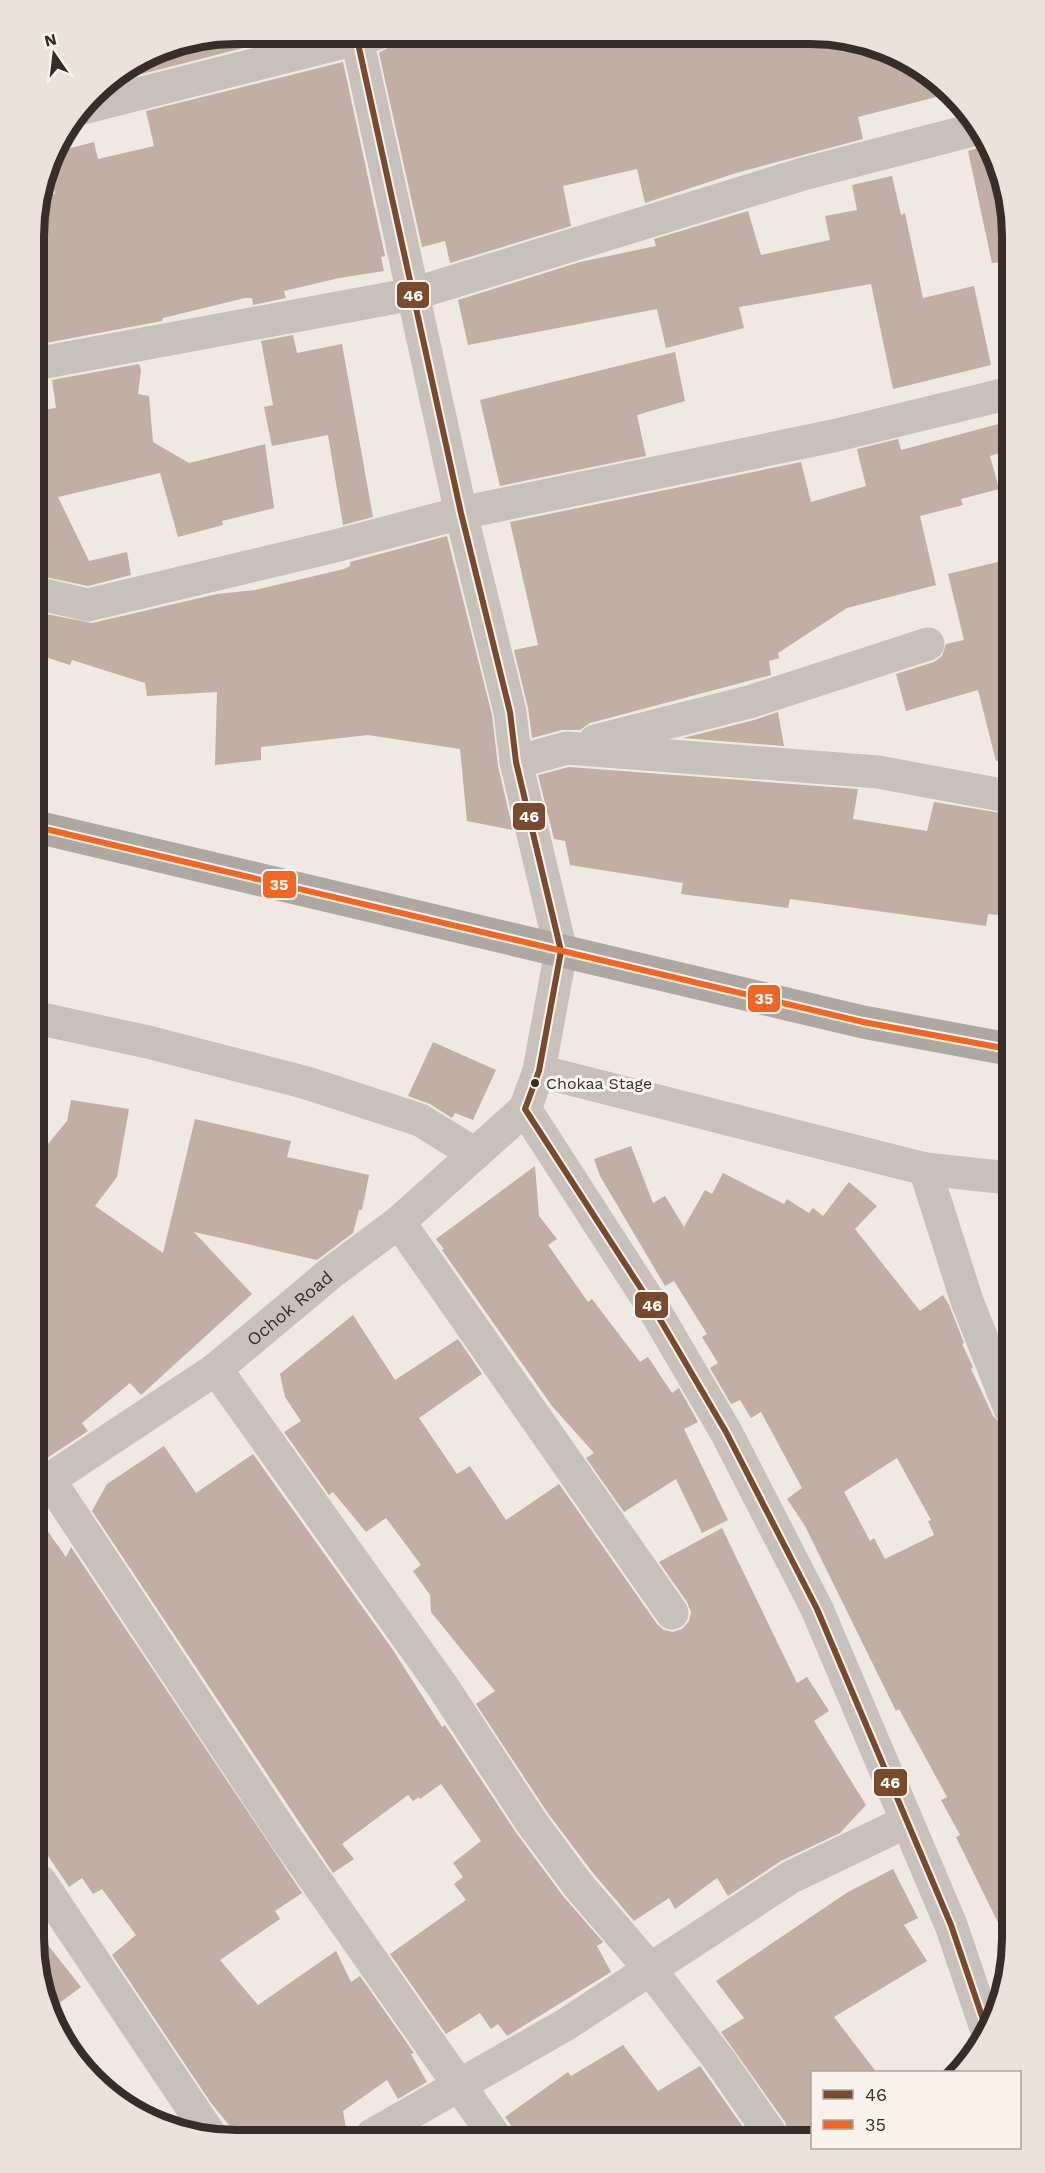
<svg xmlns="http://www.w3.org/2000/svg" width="1045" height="2173" font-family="'Work Sans',sans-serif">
  <rect width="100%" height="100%" fill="#eee9e3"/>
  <path fill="#c1aea5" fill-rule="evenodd" d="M235 33H302L138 75 137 61 158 48Z
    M394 34 849 37 943 83 952 93 858 117 863 139 736 173 645 203 637 169 563 186 571 226 450 263 445 241 422 247 379 53 389 47Z
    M343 62 385 256 381 257 384 271 339 278 284 291 286 298 253 305 252 298H245L163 318 162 321 35 345V209L38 197 55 194 49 163 52 153 94 142 98 159 154 146 146 111Z
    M989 144 1005 182V262L992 263 968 151Z
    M892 176 901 215 905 213 923 298 974 286 991 365 893 389 871 284 739 307 744 328 666 348 657 309 468 345 458 300 580 262 656 246 654 239 748 211 761 255 830 240 825 216 857 210 852 185Z
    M293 335 297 353 342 344 373 517 343 525 328 435 272 446 264 407 273 405 261 341Z
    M675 352 685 401 637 415 646 456 500 486 480 400Z
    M139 364 141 370 138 394 149 396 153 442 189 463 265 444 274 508 222 521 223 525 178 537 160 473 58 497 89 561 127 552 131 575 88 586 36 575V561L45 559 36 502 35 454 39 460 42 459 35 411 56 408 52 380Z
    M1006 422V451L990 456 999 489 961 499 963 505 920 516 936 585 847 608 778 653 779 658 769 661 771 675 590 723 580 730H562L532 738 528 708 514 650 538 645 510 522 801 462 811 502 866 486 857 449 898 439 901 450Z
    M447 536 492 715 498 766 513 830 467 821 460 749 368 735 261 747V760L215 765 217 692 147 696 145 683 72 660 70 665 36 654V612L92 623 217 594 255 590 344 569 350 566V562Z
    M1006 560 1007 760 996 761 978 690 906 711 896 674 934 662 942 656 946 644 964 640 948 574Z
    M778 712 784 746 683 738 754 720Z
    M569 767 858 789 853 819 927 831 934 802 1007 814 1008 916 988 914 986 926 790 899 788 908 681 894 683 883 570 865 565 841 554 839 538 775Z
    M433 1042 496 1070 473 1120 455 1113 452 1118 430 1104 408 1096Z
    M71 1100 129 1109 117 1177 95 1206 163 1253 195 1119 291 1141 287 1157 369 1175 362 1210H359L353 1233 317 1260 194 1232 252 1294 141 1395 130 1383 82 1423 88 1431 38 1464V1156L67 1121Z
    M631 1146 653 1203 665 1196 684 1227 705 1190 712 1194 723 1173 784 1204 787 1199 809 1213 813 1208 823 1216 849 1182 877 1206 855 1229 920 1311 943 1295 949 1305 964 1343 962 1344 973 1367 971 1369 993 1416 1003 1426 1010 1438 1012 1951 956 1837 960 1835 941 1800 947 1797 899 1709 896 1711 805 1526 787 1499 802 1488 761 1412 751 1418 740 1400 731 1404 710 1368 718 1363 702 1337 707 1334 674 1281 665 1286 600 1176 594 1159ZM897 1458 931 1520 928 1521 934 1535 885 1559 874 1538 870 1541 844 1492Z
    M535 1166 539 1216 557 1239 548 1245 588 1302 592 1299 640 1362 648 1357 672 1393 679 1388 698 1422 684 1429 728 1520 702 1533 676 1479 624 1512 586 1458 594 1453 552 1406 442 1250 444 1249 436 1239Z
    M353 1315 395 1380 458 1339 482 1374 419 1418 457 1474 470 1466 506 1520 559 1484 657 1624 664 1630 673 1632 682 1629 689 1621 691 1612 687 1602 659 1562 722 1528 797 1683 807 1677 829 1711 814 1721 866 1805 840 1833 781 1861 728 1896 717 1878 675 1909 669 1898 634 1921 593 1873 547 1812 476 1704 495 1691 431 1612 430 1595 413 1571 421 1565 386 1518 366 1532 333 1492 329 1495 284 1432 301 1421 285 1397 280 1374Z
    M164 1446 196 1493 253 1454 393 1650 442 1727 445 1725 517 1834 563 1896 603 1942 597 1946 611 1972 507 2036 498 2024 491 2029 480 2013 446 2034 390 1954 466 1900 454 1884 463 1877 453 1863 481 1841 441 1784 420 1799 419 1797 413 1801 408 1795 342 1844 354 1859 333 1873 92 1511 107 1484Z
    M39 1519 66 1557 71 1547 302 1893 275 1911 280 1919 220 1960 258 2005 336 1951 351 1982 360 1976 414 2053 411 2054 427 2082 398 2099 387 2080 343 2111 347 2135 238 2136 211 2103 112 1955 136 1935 102 1889 93 1894 82 1878 69 1887 40 1844Z
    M893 1869 918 1918 904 1925 927 1961 834 2017 877 2073H813V2133H788L785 2122 721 2032 744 2018 716 1981 848 1892Z
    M40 1935 81 1987 54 2007 40 1991Z
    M623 2045 658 2091 700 2066 748 2134 518 2135 505 2117 568 2072 571 2076Z"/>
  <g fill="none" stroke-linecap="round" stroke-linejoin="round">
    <g stroke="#c7c1bc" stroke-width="33">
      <path d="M356 34 461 513 510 712 516 762 561 951 539 1071 525 1109 651 1304 726 1432 817 1609 951 1925 987 2031"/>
      <path d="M83 108 376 34"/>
      <path d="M35 364 413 294 803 174 980 128"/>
      <path d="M36 593 88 605 335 546 461 513 833 436 1006 394"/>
      <path d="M595 741 749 702 928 644"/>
      <path d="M516 762 567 748 878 772 1007 796"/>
      <path d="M37 1018 148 1042 307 1083 420 1120 475 1154"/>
      <path d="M539 1071 925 1169 1009 1178"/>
      <path d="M925 1169 967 1301 1010 1409"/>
      <path d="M399 1222 672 1613"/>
      <path d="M216 1369 443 1687 532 1823 578 1885 650 1969 720 2061 770 2133"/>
      <path d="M50 1481 286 1838 494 2135"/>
      <path id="s1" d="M38 1487 216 1369 332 1272 399 1222 525 1109"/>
      <path d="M40 1881 211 2136"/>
      <path d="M372 2135 565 2025 791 1877 906 1822"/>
    </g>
    <path stroke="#ada8a2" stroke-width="33" d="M37 827 863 1022 1008 1049"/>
    <defs>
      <path id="bus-1" d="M356 34 461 513 510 712 516 762 561 951 539 1071 525 1109 651 1304 726 1432 817 1609 951 1925 987 2031"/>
      <path id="bus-2" d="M37 827 863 1022 1008 1049"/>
    </defs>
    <use href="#bus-1" stroke="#faf3eb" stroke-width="10"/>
    <use href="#bus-2" stroke="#faf3eb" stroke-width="10"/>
    <use href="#bus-1" stroke="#7a4b2a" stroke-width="6"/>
    <use href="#bus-2" stroke="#f26522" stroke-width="6"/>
  </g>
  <circle fill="#382e29" stroke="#faf3eb" stroke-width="2" cx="535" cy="1083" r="5"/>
  <g text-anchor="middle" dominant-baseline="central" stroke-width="6" stroke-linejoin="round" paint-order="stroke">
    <g font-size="16" fill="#382e29" stroke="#faf3eb" text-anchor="start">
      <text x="546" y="1083">Chokaa Stage</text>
    </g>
    <g font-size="18" fill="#382e29" stroke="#faf3eb">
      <text stroke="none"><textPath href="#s1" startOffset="309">Ochok Road</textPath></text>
    </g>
  </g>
  <path d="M0 0H1045V2173H0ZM236 44H810A192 192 0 0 1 1002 236V1938A192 192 0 0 1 810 2130H236A192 192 0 0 1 44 1938V236A192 192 0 0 1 236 44Z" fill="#eae3db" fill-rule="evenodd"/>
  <path fill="none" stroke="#382e29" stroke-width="8" d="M236 44H810A192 192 0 0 1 1002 236V1938A192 192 0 0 1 810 2130H236A192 192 0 0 1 44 1938V236A192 192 0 0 1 236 44Z"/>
  <g stroke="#faf3eb" stroke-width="2">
    <rect x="396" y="281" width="34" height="28" rx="6" fill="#7a4b2a"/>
    <rect x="512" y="802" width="34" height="29" rx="6" fill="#7a4b2a"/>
    <rect x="262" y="870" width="35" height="29" rx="6" fill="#f26522"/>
    <rect x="747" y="984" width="34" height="29" rx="6" fill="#f26522"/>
    <rect x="634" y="1291" width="35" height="28" rx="6" fill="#7a4b2a"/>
    <rect x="873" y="1768" width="35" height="29" rx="6" fill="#7a4b2a"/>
  </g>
  <g font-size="16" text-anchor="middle" font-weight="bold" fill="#fff">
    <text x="413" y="301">46</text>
    <text x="529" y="822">46</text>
    <text x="279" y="890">35</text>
    <text x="764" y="1004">35</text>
    <text x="652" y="1311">46</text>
    <text x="890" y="1788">46</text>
  </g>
  <rect x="811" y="2071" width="210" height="78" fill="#faf3eb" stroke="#aca49d" stroke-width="1.5"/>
  <rect x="823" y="2090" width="30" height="9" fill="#7a4b2a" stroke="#aca49d" stroke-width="1.5"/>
  <text x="865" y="2101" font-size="18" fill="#382e29">46</text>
  <rect x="823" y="2120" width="30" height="9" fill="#f26522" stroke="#aca49d" stroke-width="1.5"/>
  <text x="865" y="2131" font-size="18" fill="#382e29">35</text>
  <g transform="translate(54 54) rotate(346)" stroke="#faf3eb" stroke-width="4.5" paint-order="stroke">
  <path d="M0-4.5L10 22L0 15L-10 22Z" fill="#382e29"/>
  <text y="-9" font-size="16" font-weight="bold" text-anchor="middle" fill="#382e29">N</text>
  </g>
</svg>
